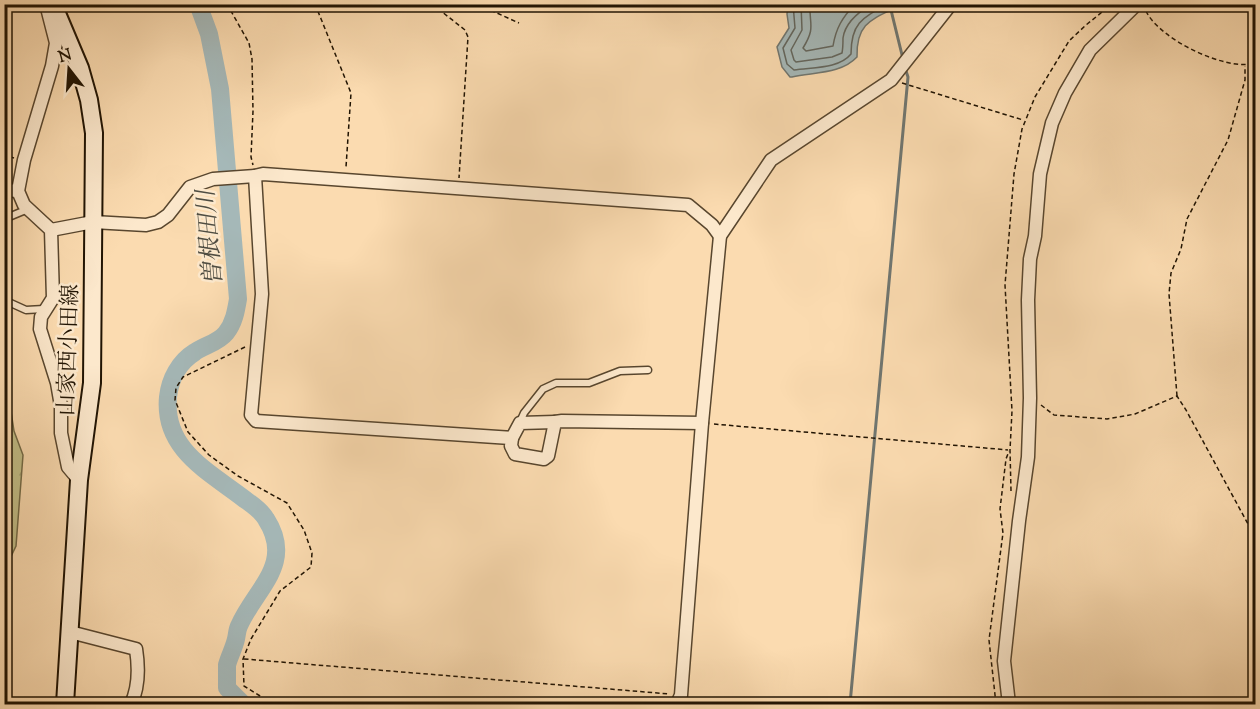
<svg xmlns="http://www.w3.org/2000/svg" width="1260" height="709" font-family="'Sorts Mill Goudy','Noto Serif JP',serif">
<defs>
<pattern id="forest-firs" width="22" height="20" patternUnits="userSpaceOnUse" patternTransform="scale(1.5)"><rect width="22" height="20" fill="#c2bf88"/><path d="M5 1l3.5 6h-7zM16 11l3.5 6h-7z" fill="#a6a374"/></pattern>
</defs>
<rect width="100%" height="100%" fill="#fbdbb0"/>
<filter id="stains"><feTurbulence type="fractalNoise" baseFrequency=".00333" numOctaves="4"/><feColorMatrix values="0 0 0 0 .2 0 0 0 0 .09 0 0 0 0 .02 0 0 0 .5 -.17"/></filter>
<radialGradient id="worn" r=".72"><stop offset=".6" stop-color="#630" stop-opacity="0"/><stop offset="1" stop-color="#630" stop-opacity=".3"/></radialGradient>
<path fill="url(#forest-firs)" stroke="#726a46" stroke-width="1.5" d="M5,372l9,59 9,24 -7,91 -11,23z"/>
<path fill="#a5b8b8" stroke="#707670" stroke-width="1.5" d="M788,5v-1l113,1c-28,14 -45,17 -44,52 -16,17 -42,15 -65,20h-2l-8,-10 -5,-20 12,-19 -2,-14z"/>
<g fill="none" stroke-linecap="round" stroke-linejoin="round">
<g stroke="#63665e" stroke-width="1.5">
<path d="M793,4l2,24 -12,20 4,16 7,6c18,-3 45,-1 57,-16 0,-31 11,-36 37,-50"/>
<path d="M801,4l1,26 -11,20 3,10 2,2 36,-5 10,-4c1,-5 1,-10 1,-15 2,-15 17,-27 29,-34"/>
<path d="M810,4c-1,21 6,23 -7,44l3,3 27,-5c3,-18 9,-28 22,-42"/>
</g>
<g stroke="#707670" stroke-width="3">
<path d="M886,4l4,2 13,53"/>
<path d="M850,704l58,-627 -3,-9"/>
</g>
<path stroke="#a5b8b8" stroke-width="18" d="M198,4l11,30 11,55 18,210c-2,12 -4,24 -12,34 -8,10 -21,12 -31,19 -16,10 -25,27 -27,45 -5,52 40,74 75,101 8,6 18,12 23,21 29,45 -11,70 -27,107 -2,4 -2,9 -3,13 -2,9 -7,18 -9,26 0,8 0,16 0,23l16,16"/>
<defs>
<g id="service">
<path d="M4,219l24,-10"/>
<path d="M4,300l22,10 18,-1"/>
<path d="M520,422l4,-9 19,-24 13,-6h33l31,-12 28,-1"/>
</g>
<g id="minor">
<path d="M46,4l10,39 -4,23 -28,94 -6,31 6,14 27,25 2,68 -12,19 -1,12 17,54 4,23v27l7,34 11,13"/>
<path d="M4,190l14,1"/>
<path d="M51,230l42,-8 53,3 12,-3 10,-7 22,-28 23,-8 42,-3"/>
<path d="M702,423l-140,-2 -7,1 -7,34 -4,3 -29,-5 -4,-8 1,-8 -256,-17 -5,-6 11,-121 -7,-118 8,-2 425,31 24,20 8,11"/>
<path d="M512,438l8,-15 35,-1"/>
<path d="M70,632l66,17c3,19 3,38 -5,55"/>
<path d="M677,704l4,-9 21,-272 18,-187 51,-76 120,-80 60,-76"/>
<path d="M1009,704l-5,-43 15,-140 9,-64 2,-59 -2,-98 2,-41 5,-23 5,-62 12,-51 13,-30 25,-43 47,-46"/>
</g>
<path id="secondary" d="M53,4l27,64 9,32 5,33 -2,250 -13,97 -14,224"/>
</defs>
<use href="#service" stroke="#58462e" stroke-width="9"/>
<use href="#minor" stroke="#58462e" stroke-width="15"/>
<use href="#secondary" stroke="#211403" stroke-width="20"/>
<g stroke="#211403" stroke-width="1.5" stroke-dasharray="4.5 3" stroke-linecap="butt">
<path d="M227,4l22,39 3,16 1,52 -2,46 2,8"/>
<path d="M315,4l36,89 -5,74"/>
<path d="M432,4l33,26 3,7 -9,141"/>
<path d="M477,4l42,19"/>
<path d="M1146,11c13,28 80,61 110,52"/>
<path d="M902,83l121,37"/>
<path d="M4,155l10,3"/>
<path d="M245,347l-62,30 -7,11 -1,12 13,32 21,23 29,21 49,27 17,27 8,23 -1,14 -31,24 -29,48 -8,20 1,27 29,18"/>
<path d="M1177,396l-8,-102 2,-21 10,-24 6,-30 41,-79 17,-60v-14"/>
<path d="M1041,405l13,10 53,4 28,-5 42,-18 9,14 62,114 8,4"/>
<path d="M714,424l294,26"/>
<path d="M1011,491l-1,-41 2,-39 -7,-126 9,-111 8,-45 13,-32 34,-56 17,-16 26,-21"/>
<path d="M244,659l426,35"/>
<path d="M996,704l-7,-64 14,-107 -3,-24 6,-50 3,-8"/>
</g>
<use href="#service" stroke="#fce8cc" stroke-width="6"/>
<use href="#minor" stroke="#fce8cc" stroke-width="12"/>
<use href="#secondary" stroke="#fce8cc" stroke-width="16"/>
</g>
<g text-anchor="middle" stroke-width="5" stroke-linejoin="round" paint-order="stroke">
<g font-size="22" fill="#211403" stroke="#fce8cc">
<text transform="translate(67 350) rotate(-88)" y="8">山家西小田線</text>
</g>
<g font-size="24" font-style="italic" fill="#4f4d42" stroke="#fce8cc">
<text transform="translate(209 238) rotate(-95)" y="8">曽根田川</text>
</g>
</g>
<rect width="1260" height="709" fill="none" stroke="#fbdbb0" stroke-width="24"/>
<rect x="6" y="6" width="1248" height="697" fill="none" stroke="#211403" stroke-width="3"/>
<rect x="12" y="12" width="1236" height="685" fill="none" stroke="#211403" stroke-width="1.5"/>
<g transform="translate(69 69) rotate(343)" stroke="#fce8cc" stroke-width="4.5" paint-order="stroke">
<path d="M0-4.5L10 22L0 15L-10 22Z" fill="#211403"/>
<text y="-9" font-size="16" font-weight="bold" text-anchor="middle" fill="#211403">N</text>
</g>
<rect width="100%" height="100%" filter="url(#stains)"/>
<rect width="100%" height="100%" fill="url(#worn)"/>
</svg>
